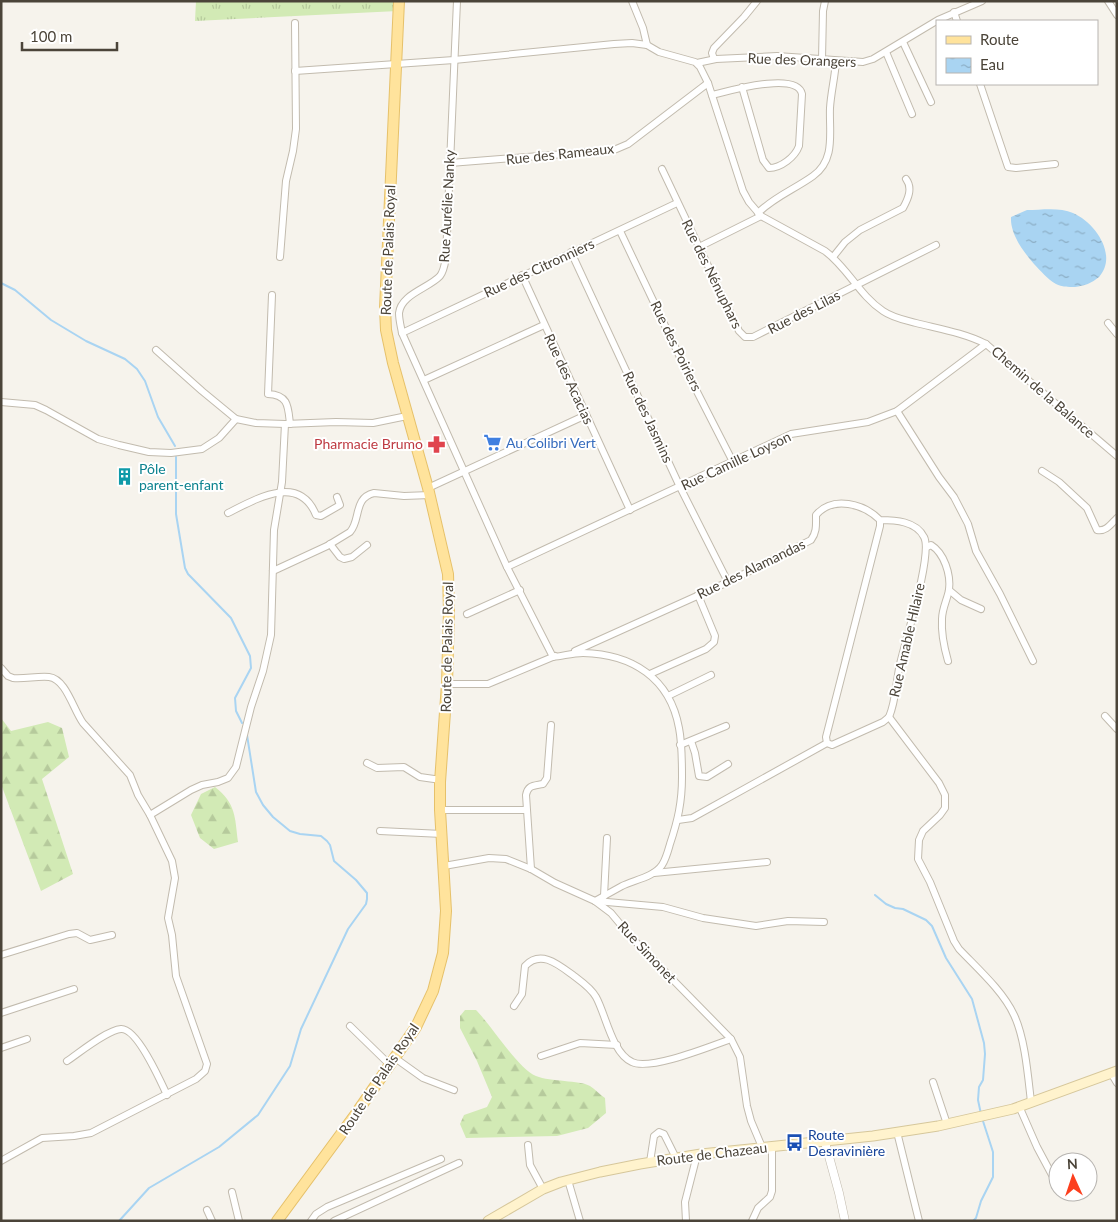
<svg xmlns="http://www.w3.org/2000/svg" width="1118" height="1222" font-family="Lato,sans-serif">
<defs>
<pattern id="forest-firs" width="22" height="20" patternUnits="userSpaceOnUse" patternTransform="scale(1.25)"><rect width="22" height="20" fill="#d2eab5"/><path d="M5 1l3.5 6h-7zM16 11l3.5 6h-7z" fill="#b6ca9c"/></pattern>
<pattern id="park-tufts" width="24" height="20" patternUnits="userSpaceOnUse" patternTransform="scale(1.25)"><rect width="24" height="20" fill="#d2eab5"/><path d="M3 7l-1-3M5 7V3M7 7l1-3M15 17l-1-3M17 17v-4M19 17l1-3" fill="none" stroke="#b6ca9c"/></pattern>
<pattern id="water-ripples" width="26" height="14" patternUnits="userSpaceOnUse" patternTransform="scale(1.25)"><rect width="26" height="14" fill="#a9d4f2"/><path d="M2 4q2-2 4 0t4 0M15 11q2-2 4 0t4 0" fill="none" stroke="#8caec5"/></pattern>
</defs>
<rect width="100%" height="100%" fill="#f6f3ec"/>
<g fill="url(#forest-firs)">
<path d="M1,718l10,13 37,-9 14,6 7,29 -27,22 31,95 -32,17 -40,-107z"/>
<path d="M215,787c21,16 20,31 23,55l-24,7 -14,-11 -9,-23 10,-21z"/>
<path d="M465,1010h11c16,16 42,59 60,66 15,6 43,4 54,10 5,3 10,9 15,12l1,15 -18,15 -31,8 -91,2 -6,-14 4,-9 23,-8 5,-10 -15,-36 -17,-33v-12z"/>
</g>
<path fill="url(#park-tufts)" d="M196,1h203l-1,10 -203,10z"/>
<path fill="url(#water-ripples)" d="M1027,210c14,0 33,-3 46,3 23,10 45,43 26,64 -7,6 -15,9 -24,10 -7,0 -13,0 -19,-3 -9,-5 -15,-13 -22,-20 -11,-13 -24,-30 -23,-47z"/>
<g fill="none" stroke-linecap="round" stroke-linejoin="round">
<g stroke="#a9d4f2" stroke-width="2">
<path d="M1,283l14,7 36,30 35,21 39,18 12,10 8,12 13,36 17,29"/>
<path d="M176,457v57l9,54 3,6 43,44 19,38 1,12 -16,30 1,13 6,12"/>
<path d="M875,895l11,9 9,4 8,1 23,11 6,6 14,32 26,41 12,44 1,11 -2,26 -4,7 -1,13 3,14"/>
<path d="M119,1221l30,-33 70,-41 39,-32 32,-49 11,-37 47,-100 18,-25 1,-5v-6l-11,-13 -22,-19 -4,-16 -3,-4 -6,-5 -21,-2 -10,-3 -17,-14 -10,-12 -7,-13 -9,-57"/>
<path d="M906,1221h9"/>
<path d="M973,1221l3,-3 5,-17 12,-24v-25l-11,-34"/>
</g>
<defs>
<g id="minor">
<path d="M457,1l-11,256c-1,6 -2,14 -6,19 -11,12 -39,18 -41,37 0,7 2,14 3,20l105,234 46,90c10,-1 20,-4 30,-4 49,1 87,25 96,75 3,15 3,33 3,49 0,25 -4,43 -12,67 -2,7 -4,15 -8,21 -8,12 -28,15 -40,21 -9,5 -18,10 -27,15"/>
<path d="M632,1l11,27 4,17 12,7 36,10 5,5 8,16 35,108 6,11 12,14 64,35c23,17 34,44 58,60 10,7 22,9 33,12 24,6 48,10 70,21l131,112"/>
<path d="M1108,1l9,14"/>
<path d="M954,12l3,9"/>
<path d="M903,42l28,60"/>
<path d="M886,52l26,62"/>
<path d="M714,59l-2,-6 2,-5 30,-31 13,-16"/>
<path d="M822,59l1,-48 2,-10"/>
<path d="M697,63l19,-4 61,-3 86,6 10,-3 65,-39 44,-19"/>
<path d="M295,71l159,-11 160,-16 18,-1 15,2"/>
<path d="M980,84l28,83 8,1 39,-4"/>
<path d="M712,95c17,-4 85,-24 90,-1l-3,52c-4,11 -18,22 -30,22l-6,-8 -21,-73"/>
<path d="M450,163l164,-13 14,-6 80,-61"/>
<path d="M662,169l77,162 6,6h8l183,-92"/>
<path d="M758,213c16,-16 37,-24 55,-37 23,-16 16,-44 17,-68 1,-16 5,-31 6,-47"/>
<path d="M620,231l68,143 45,88"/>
<path d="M699,247l62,-31"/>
<path d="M571,252l109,235 48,95"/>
<path d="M280,257l6,-76 7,-30 3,-22 -1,-106"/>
<path d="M833,257l12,-15 15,-12 43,-22c5,-9 10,-20 3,-29"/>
<path d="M522,275l108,235"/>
<path d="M272,295l-4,99c21,1 20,13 22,30"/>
<path d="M1108,323l9,11"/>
<path d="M402,333l275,-130"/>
<path d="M156,350l46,41 34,28 20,4 29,1 51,-2 37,1 34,-7"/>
<path d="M424,380l120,-55"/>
<path d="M1,402l34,3 11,5 52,29 21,6 30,7 22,1 31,-4 17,-11 17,-19"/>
<path d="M897,411l42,66 15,20 14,27 8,27 24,43 33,67"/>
<path d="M1042,471l17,11 28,26 10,22c9,2 14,-6 20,-12"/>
<path d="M428,488l158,-73"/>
<path d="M228,513c28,-14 71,-40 88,2l5,1 19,-11 -3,-8"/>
<path d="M330,544l10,13 4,2 8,-2 15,-12"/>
<path d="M927,547l4,-2c13,8 20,29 18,45 -2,10 -7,19 -7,29 -1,15 2,28 6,42"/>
<path d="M507,567l284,-133 77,-12 29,-11 89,-67"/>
<path d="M273,571l54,-25 23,-14c11,-12 3,-34 24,-39l30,3 26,-1"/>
<path d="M949,590l12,10 20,9"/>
<path d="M467,614l53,-24"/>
<path d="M575,651l153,-69 83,-42c6,-8 5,-15 5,-25 17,-20 48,-11 64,5v6l-54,211 1,6 5,2 51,-23 6,-5c7,-16 7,-36 11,-53 5,-22 33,-111 24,-127 -8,-16 -29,-17 -44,-17"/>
<path d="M1,668l7,8 5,2c12,1 24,-2 36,-1 17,2 24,32 34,46l47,52 8,20 12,20 22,46 3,17 -7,40 4,17 4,41 31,88 -2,7 -9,8 -105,54 -17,3 -32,2 -41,23"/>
<path d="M650,674l56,-25 8,-7 1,-6 -17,-41"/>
<path d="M447,684h41l67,-28"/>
<path d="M668,696l43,-21"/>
<path d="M1105,716l12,13"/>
<path d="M889,717l50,66 6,12v13l-5,7 -17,16 -4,9 -1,19 12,23 24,59 5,8c18,19 44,42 55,66 11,23 14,61 17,87"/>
<path d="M691,741l4,12 4,23 8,1 21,-13"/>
<path d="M680,745l46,-19"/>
<path d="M367,763l10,5 27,-1 16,10 21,3"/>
<path d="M440,810h86"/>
<path d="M150,815l41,-25 11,-5 16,-3 10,-4 8,-11 15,-60 12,-36 8,-36 3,-105 8,-48 3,-58"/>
<path d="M678,820l14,-2 135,-75"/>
<path d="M380,831l62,3"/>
<path d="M444,866l45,-8 17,1 25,10 24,14 40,18 16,12 20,24 100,102 9,18 7,49 4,15 11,26"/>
<path d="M531,869l-5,-74c2,-10 7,-9 17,-11l4,-6 4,-53"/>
<path d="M654,873l113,-11"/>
<path d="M604,896l3,-58"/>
<path d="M596,901l67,6 40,11 53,8 32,-5 36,1"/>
<path d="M1,955l68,-21 8,-1 13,7 22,-5"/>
<path d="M514,1006l8,-12 3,-28c16,-17 34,-1 49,10 8,6 17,12 22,21 10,18 16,56 36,65 18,9 79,-16 99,-23"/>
<path d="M1,1013l73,-24"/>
<path d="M350,1026l40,39"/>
<path d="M1,1048l26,-9"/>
<path d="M541,1056l39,-13 37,2"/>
<path d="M395,1058l28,20 31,12"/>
<path d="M67,1061c12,-8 40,-31 54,-32 16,-1 40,53 46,66"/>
<path d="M1111,1073l6,10"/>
<path d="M933,1082l14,42"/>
<path d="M1019,1106l18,41 15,28"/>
<path d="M897,1132l22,89"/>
<path d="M528,1145l2,20 13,24"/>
<path d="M650,1162l4,-26 5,-4 5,2 12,24"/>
<path d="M568,1180l12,41"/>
<path d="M232,1192l7,29"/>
<path d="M207,1210l5,11"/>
<path d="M311,1221l5,-7 11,-7 114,-48"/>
<path d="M334,1221l125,-58"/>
<path d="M686,1221l-1,-19 12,-47"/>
<path d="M752,1221l6,-13 12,-11 2,-6v-44"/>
</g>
<path id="tertiary" d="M825,1142l14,51 6,28"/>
<path id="secondary" d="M488,1221l55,-32 18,-7 39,-10 40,-8 61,-10 172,-18 65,-10 75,-17 104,-38"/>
<path id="primary" d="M277,1221l78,-106 61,-88 17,-36 10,-38 3,-42 -6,-101v-28l7,-98 2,-73 -1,-37 -20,-86 -35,-125 -7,-33 -1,-22 14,-307"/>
</defs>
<use href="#minor" stroke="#c2bbae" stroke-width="8"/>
<use href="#tertiary" stroke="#c2bbae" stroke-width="9"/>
<use href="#secondary" stroke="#d6c79b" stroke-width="11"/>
<use href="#primary" stroke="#e6c16a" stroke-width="12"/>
<use href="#minor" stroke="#fff" stroke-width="6"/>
<use href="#tertiary" stroke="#fff" stroke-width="8"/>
<use href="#secondary" stroke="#fff3cd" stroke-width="9"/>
<use href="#primary" stroke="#ffe39c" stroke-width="10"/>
</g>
<defs>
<symbol id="supermarket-bare" viewBox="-9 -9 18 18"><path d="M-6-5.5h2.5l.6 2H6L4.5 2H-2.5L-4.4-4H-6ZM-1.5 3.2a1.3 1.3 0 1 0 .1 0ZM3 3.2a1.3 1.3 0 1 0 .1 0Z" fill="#3f7fe0" stroke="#fff" stroke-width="2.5" paint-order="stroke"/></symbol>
<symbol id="pharmacy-bare" viewBox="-9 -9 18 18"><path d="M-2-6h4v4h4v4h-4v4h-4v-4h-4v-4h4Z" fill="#e0444e" stroke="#fff" stroke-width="2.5" paint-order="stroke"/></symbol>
<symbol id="building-bare" viewBox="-9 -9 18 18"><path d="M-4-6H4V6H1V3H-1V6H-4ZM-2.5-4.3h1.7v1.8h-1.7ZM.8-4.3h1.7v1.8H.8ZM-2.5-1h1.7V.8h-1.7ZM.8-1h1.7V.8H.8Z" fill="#0f9aa8" stroke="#fff" stroke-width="2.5" paint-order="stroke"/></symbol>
<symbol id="bus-bare" viewBox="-9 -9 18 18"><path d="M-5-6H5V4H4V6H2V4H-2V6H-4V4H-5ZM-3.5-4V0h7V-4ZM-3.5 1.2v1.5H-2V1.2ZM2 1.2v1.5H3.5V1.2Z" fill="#1a4fb4" stroke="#fff" stroke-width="2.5" paint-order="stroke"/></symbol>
</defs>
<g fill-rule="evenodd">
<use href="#supermarket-bare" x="480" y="430" width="25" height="25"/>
<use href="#pharmacy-bare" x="424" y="432" width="25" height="25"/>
<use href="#building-bare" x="112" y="464" width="25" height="25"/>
<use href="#bus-bare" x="782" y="1130" width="25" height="25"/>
</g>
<g text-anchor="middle" stroke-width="4" stroke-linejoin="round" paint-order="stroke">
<g font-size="14" fill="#4b4439" stroke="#fff">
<text transform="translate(802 60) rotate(2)" y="5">Rue des Orangers</text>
<text transform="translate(560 154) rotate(-6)" y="5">Rue des Rameaux</text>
<text transform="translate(447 206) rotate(-87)" y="5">Rue Aurélie Nanky</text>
<text transform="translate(388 250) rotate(-88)" y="5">Route de Palais Royal</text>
<text transform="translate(539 268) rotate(-25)" y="5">Rue des Citronniers</text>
<text transform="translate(712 274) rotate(64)" y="5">Rue des Nénuphars</text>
<text transform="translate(804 312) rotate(-27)" y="5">Rue des Lilas</text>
<text transform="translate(676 346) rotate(64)" y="5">Rue des Poiriers</text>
<text transform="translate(569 379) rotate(65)" y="5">Rue des Acacias</text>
<text transform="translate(1043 392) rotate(41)" y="5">Chemin de la Balance</text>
<text transform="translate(648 417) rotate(65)" y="5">Rue des Jasmins</text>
<text transform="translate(736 461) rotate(-25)" y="5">Rue Camille Loyson</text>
<text transform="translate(751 569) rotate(-26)" y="5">Rue des Alamandas</text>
<text transform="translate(907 640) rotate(-77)" y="5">Rue Amable Hilaire</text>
<text transform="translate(447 647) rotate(-89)" y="5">Route de Palais Royal</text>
<text transform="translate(647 952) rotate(47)" y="5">Rue Simonet</text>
<text transform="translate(379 1079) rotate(-56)" y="5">Route de Palais Royal</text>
<text transform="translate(712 1154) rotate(-7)" y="5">Route de Chazeau</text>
</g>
<g font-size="14" fill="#366cbe" stroke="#fff" text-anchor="start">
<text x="506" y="448">Au Colibri Vert</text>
</g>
<g font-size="14" fill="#be3a42" stroke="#fff" text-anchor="end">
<text x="423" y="449">Pharmacie Brumo</text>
</g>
<g font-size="14" fill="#0d838f" stroke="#fff" text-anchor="start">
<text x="139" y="474">Pôle<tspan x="139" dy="16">parent-enfant</tspan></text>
</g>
<g font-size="14" fill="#164399" stroke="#fff" text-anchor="start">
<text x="808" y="1140">Route<tspan x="808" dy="16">Desravinière</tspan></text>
</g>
</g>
<rect width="1118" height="1222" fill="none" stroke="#4b4439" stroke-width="5"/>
<rect x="936" y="20" width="162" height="65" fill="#ffffff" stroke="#b7b4b0"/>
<rect x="946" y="36" width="25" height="8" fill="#ffe39c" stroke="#b7b4b0"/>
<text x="980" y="45" font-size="15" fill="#4b4439">Route</text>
<rect x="946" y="58" width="25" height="15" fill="url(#water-ripples)" stroke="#b7b4b0"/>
<text x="980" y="70" font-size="15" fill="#4b4439">Eau</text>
<g transform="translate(1073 1177) rotate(357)"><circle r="24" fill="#ffffff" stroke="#b7b4b0"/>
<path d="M0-4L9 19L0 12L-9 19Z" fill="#fc3f1d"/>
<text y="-8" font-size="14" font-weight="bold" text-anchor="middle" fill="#4b4439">N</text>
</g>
<path d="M22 42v8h95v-8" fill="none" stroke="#4b4439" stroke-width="2.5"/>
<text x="30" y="42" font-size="15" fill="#4b4439" stroke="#ffffff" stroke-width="4" paint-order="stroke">100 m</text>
</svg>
